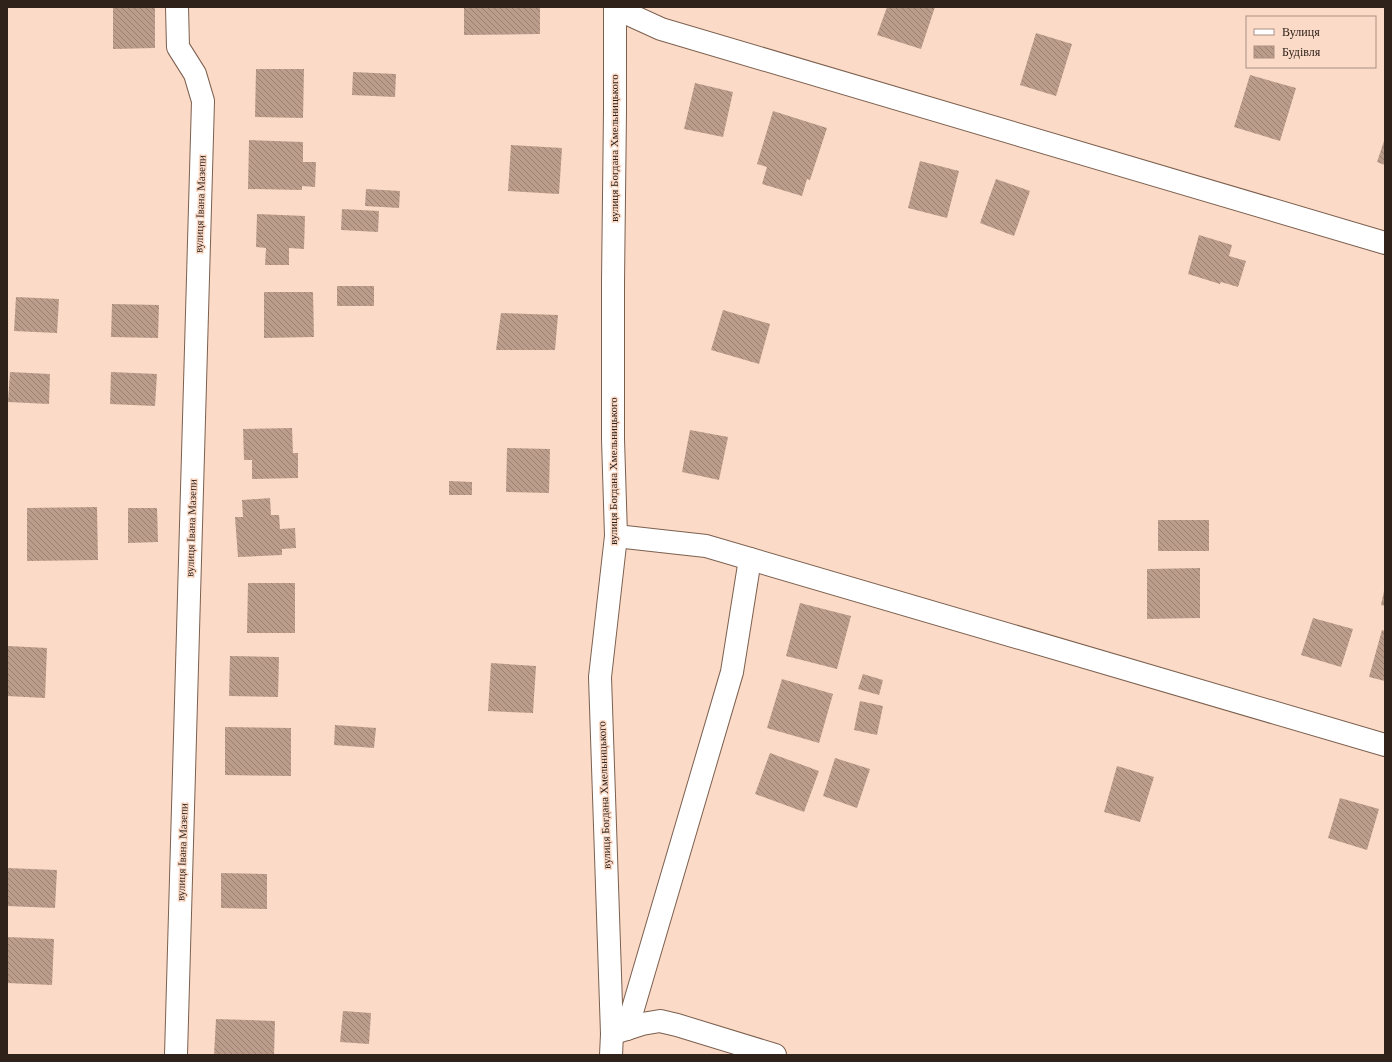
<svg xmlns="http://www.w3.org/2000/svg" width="1392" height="1062" font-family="'Times New Roman',serif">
<defs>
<pattern id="building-back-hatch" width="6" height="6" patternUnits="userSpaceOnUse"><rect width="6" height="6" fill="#bc9d8b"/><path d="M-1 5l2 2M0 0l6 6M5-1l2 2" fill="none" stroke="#998071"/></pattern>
</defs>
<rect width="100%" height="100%" fill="#fbdac7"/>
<g fill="url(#building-back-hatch)">
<path d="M113,7h42v41l-42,1z"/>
<path d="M464,7h76v27l-76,1z"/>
<path d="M887,7h48l-14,42 -44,-14z"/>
<path d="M1036,33l36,11 -16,52 -36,-11z"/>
<path d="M256,69h48l-1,49 -48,-1z"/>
<path d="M353,72l43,2 -1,23 -43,-2z"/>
<path d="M1250,75l46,13 -16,53 -46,-14z"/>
<path d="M695,83l38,9 -10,45 -39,-8z"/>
<path d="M773,111l54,17 -17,52 -3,-1 -5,17 -40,-12 5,-17 -10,-3z"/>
<path d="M1385,138v27l-8,-3z"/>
<path d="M249,140l54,2v20h13l-1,25 -13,-1v4l-54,-1z"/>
<path d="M511,145l51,3 -3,46 -51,-3z"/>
<path d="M920,161l39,10 -12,47 -39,-10z"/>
<path d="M996,179l34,12 -16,45 -34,-13z"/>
<path d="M366,189l34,2 -1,17 -34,-2z"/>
<path d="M342,209l37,2 -1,21 -37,-2z"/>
<path d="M257,214l48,2 -1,33 -15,-1v17h-24l1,-17 -10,-1z"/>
<path d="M1199,235l33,10 -3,11 17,5 -8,26 -17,-5 -1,2 -32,-10z"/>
<rect x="337" y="286" width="37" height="20"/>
<path d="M264,292h49l1,45 -50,1z"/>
<path d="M16,297l43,2 -2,34 -43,-2z"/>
<path d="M112,304l47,1 -1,33 -47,-1z"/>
<path d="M723,310l47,14 -11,40 -48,-14z"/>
<path d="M501,313l57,2 -3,35h-59z"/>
<path d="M10,372l40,2 -1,30 -41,-2z"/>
<path d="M111,372l46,2 -2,32 -45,-2z"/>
<path d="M292,428l1,25h5v25l-46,1v-19h-8l-1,-31z"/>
<path d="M690,430l38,7 -9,43 -37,-8z"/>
<path d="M507,448l43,1 -1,44 -43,-1z"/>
<path d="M449,481l23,1v13h-23z"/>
<path d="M270,498l1,17h8l1,14 15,-1 1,20 -14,1v6l-44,2 -3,-40h8l-1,-17z"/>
<path d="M97,507l1,53 -71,1v-53z"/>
<path d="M128,508h29l1,34 -30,1z"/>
<rect x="1158" y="520" width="51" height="31"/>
<path d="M1200,568v50l-53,1v-50z"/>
<path d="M248,583h47v50h-48z"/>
<path d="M1384,591h1v15l-4,-1z"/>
<path d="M800,603l51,13 -14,53 -51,-13z"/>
<path d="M1313,618l40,11 -12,38 -40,-12z"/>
<path d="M1382,630l3,1v50l-16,-4z"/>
<path d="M8,646l39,2 -2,50 -38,-2z"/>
<path d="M230,656l49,1 -1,40 -49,-1z"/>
<path d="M491,663l45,3 -3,47 -45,-2z"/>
<path d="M863,674l20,6 -4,15 -21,-6z"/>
<path d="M782,679l51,15 -14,49 -52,-15z"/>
<path d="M860,701l23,5 -6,29 -23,-5z"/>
<path d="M335,725l41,3 -2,20 -40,-3z"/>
<path d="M225,727l66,1v48l-66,-1z"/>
<path d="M770,753l49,18 -15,41 -49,-18z"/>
<path d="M835,758l35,11 -13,39 -34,-12z"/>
<path d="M1117,766l37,11 -14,45 -36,-10z"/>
<path d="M1340,798l39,11 -12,41 -39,-12z"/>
<path d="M7,868l50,2 -2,38 -48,-2z"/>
<path d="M221,873l46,1v35l-46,-1z"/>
<path d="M7,937l47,2 -2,46 -45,-2z"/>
<path d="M343,1011l28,2 -2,31 -29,-2z"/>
<path d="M216,1019l59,2 -1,34h-60z"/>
</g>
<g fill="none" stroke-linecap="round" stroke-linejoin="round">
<defs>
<g id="minor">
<path d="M615,8l46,21 724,214"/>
<path d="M616,536l90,10 679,199"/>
<path d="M627,1029l105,-357 18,-113"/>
<path d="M617,1032l25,-8 18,-3 17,4 98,30"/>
<path d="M176,1055l27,-954 -8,-27 -17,-27 -1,-40"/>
<path d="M611,1055l1,-21 -12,-357 16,-141 -3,-97v-157l2,-171v-104"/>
</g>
</defs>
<use href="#minor" stroke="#7c604f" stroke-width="24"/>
<use href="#minor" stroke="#fff" stroke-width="22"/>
</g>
<g text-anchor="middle" stroke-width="3" stroke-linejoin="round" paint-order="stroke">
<g font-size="11" fill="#2e221b" stroke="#fbdac7">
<text transform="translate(614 148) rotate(-90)" y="4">вулиця Богдана Хмельницького</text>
<text transform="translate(200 204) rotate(-88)" y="4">вулиця Івана Мазепи</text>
<text transform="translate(613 471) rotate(-90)" y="4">вулиця Богдана Хмельницького</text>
<text transform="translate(191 528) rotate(-88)" y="4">вулиця Івана Мазепи</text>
<text transform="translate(604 795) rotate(-92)" y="4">вулиця Богдана Хмельницького</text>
<text transform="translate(182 852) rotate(-88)" y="4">вулиця Івана Мазепи</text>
</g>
</g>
<rect width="1392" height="1062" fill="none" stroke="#2e221b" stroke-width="16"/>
<rect x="1246" y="16" width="130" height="52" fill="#fbdac7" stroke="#a99082"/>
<rect x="1254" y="29" width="20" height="6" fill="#ffffff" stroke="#a99082"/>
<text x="1282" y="36" font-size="12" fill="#2e221b">Вулиця</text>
<rect x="1254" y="46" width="20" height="12" fill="url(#building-back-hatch)" stroke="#a99082"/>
<text x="1282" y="56" font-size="12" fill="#2e221b">Будівля</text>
</svg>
